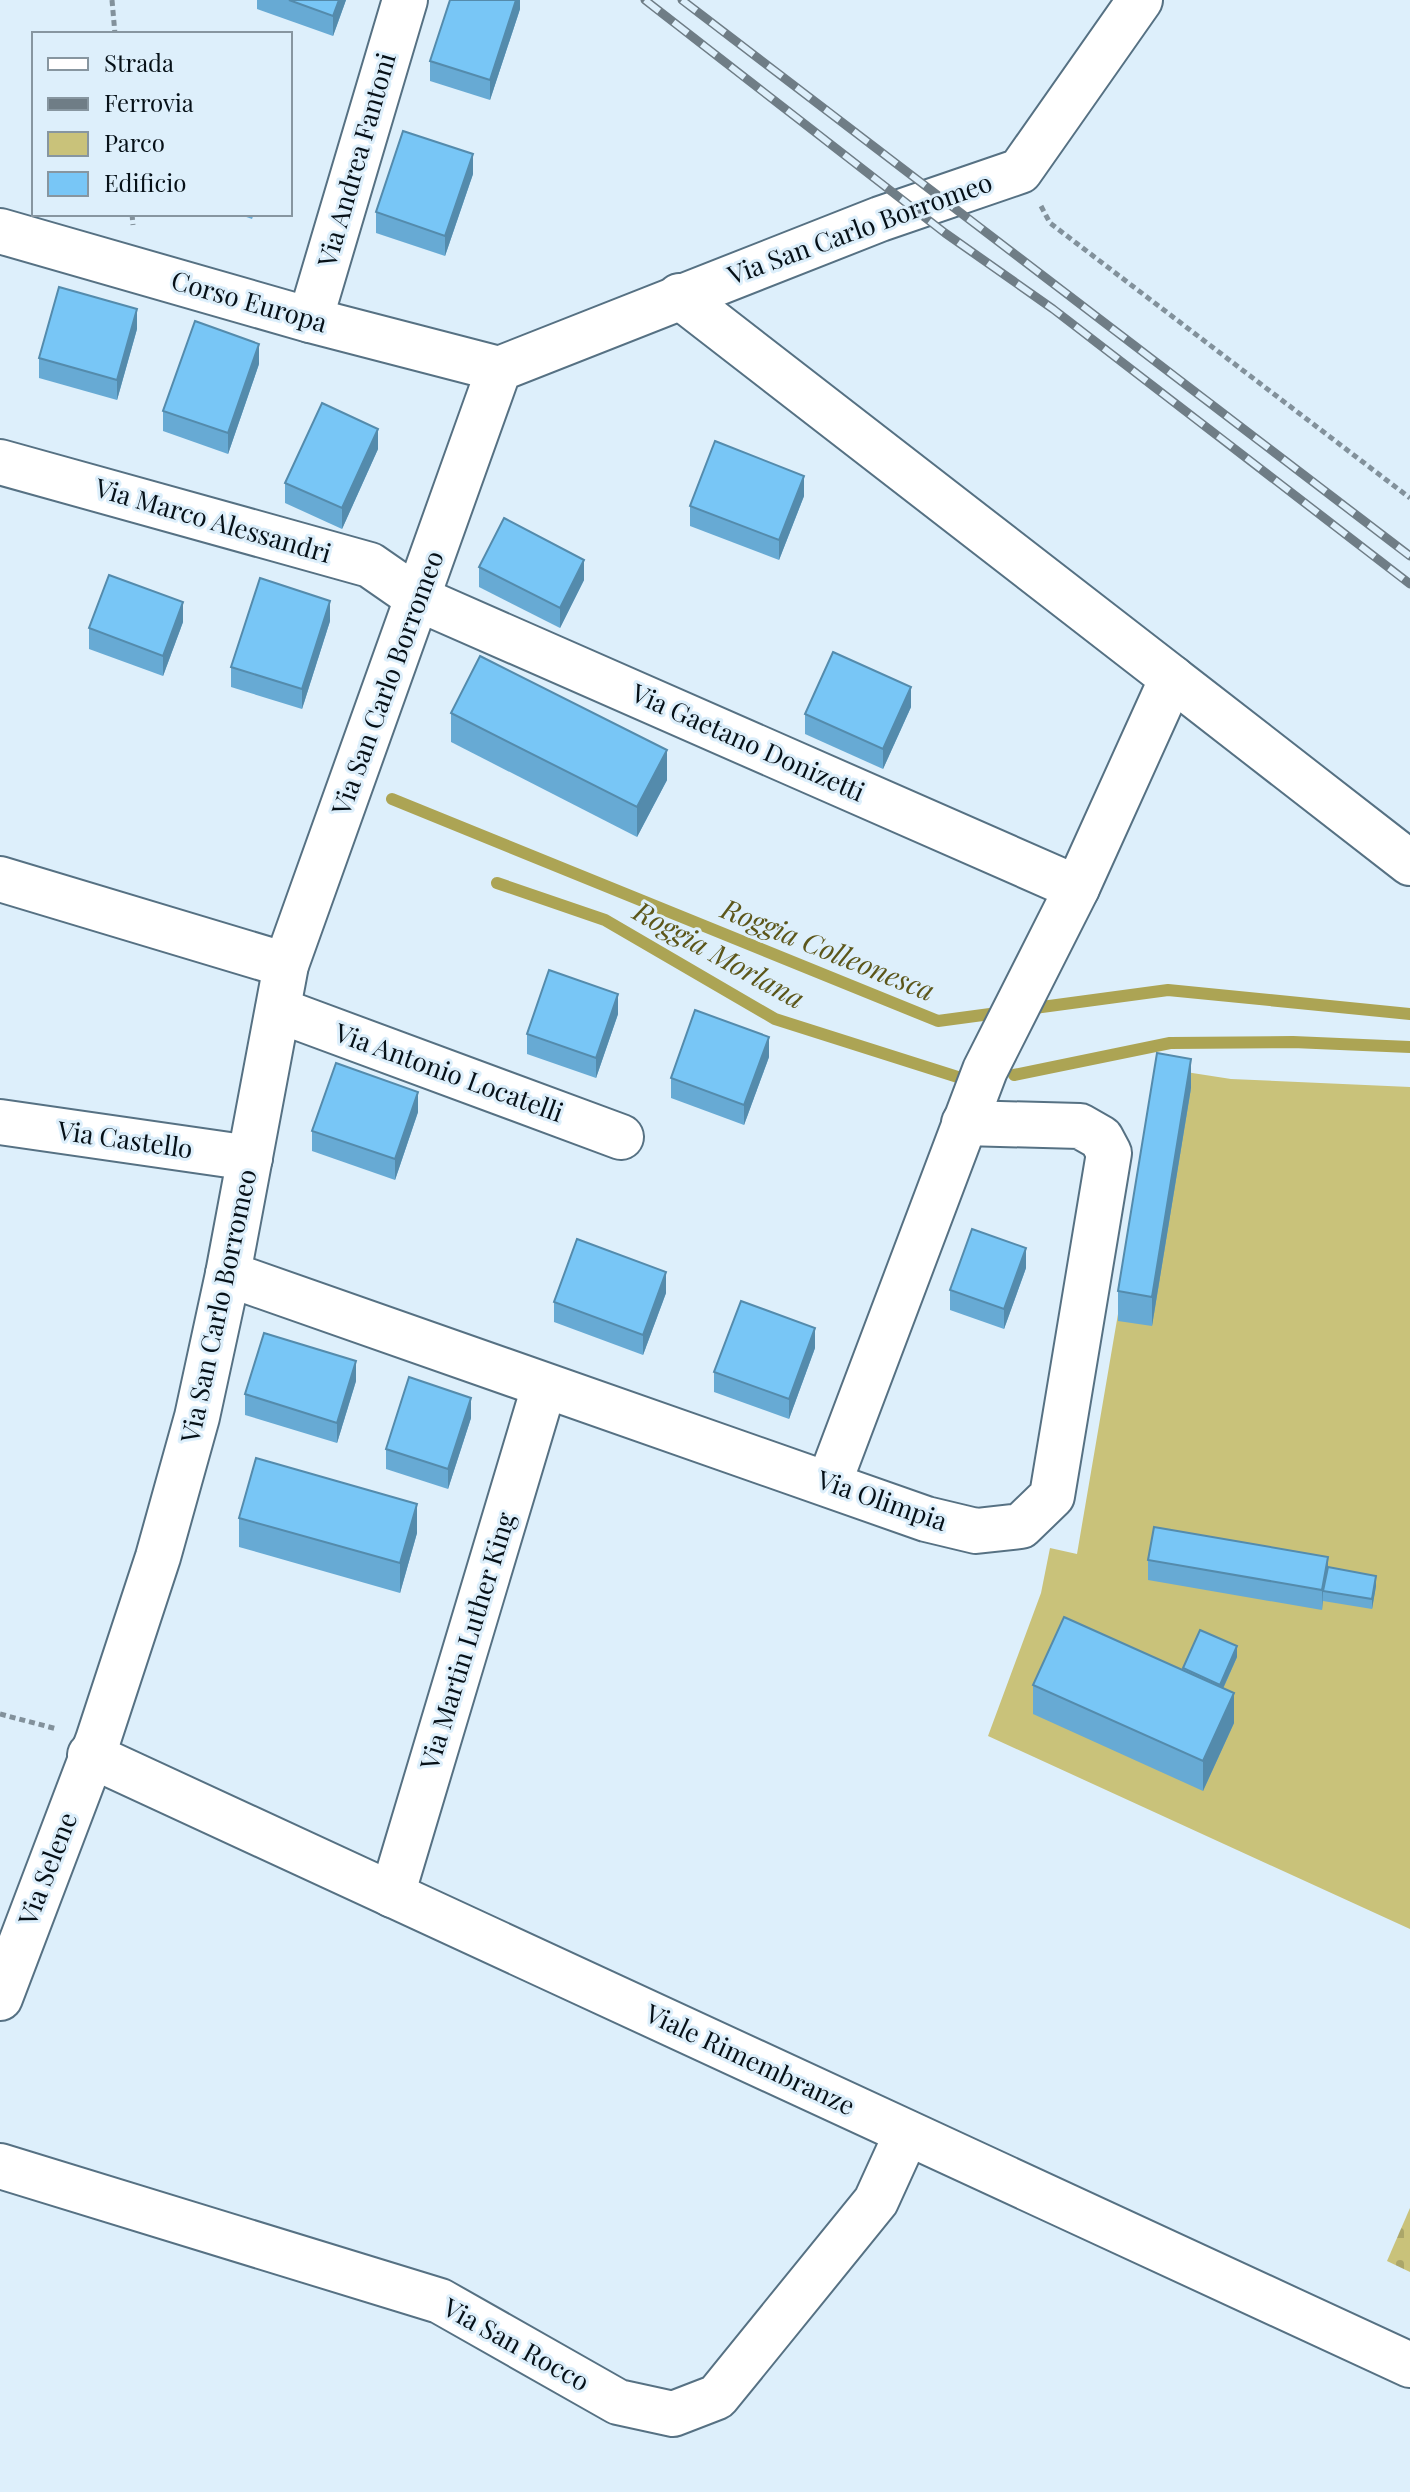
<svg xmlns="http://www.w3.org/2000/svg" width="1410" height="2492" font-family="'Playfair Display',serif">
<defs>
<pattern id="cemetery-stones" width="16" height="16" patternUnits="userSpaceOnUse" patternTransform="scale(2)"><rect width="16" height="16" fill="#c9c27a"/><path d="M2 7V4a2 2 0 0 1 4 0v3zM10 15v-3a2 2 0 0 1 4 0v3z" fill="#aba669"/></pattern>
</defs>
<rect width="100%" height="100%" fill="#ddeffb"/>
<path fill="url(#cemetery-stones)" d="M1410,2208v64l-23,-11z"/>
<path fill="#c9c27a" d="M1160,1068l71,11 179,8v842l-422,-193 53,-143 9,-45 27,6z"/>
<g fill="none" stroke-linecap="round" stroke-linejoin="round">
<g stroke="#aca454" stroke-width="12">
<path d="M392,799l546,222 67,-9"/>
<path d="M497,883l108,37 170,99 189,60"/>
<path d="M1027,1009l141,-19 242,24"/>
<path d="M1014,1075l156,-32 123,-1 117,5"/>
</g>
<defs>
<g id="minor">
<path d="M0,231l310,89 189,49"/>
<path d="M679,296l493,382 -95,210 -92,182 -156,413"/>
<path d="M310,320l95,-320"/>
<path d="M0,462l370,103 49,34 658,289"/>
<path d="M1172,678l238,185"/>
<path d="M0,879l286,86"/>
<path d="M278,1010l343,127"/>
<path d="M0,1122l250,36"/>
<path d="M228,1274l698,245 50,12 45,-5 31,-30 57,-343 -8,-15 -21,-12 -116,-3"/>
<path d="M90,1755l1320,610"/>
<path d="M392,1895l152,-508"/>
<path d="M0,1998l98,-258 60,-183 39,-140 31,-143 58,-309 213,-596 381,-150 140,-48 120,-171"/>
<path d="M0,2166l440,135 178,101 55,12 44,-17 159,-196 31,-68"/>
</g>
</defs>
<use href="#minor" stroke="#567183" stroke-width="48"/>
<g stroke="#82919b" stroke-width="5" stroke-dasharray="6 4" stroke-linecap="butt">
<path d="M112,0l3,34"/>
<path d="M1041,206l9,17 360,275"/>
<path d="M132,214l1,11"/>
<path d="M0,1714l57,15"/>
</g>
<use href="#minor" stroke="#fff" stroke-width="44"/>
<defs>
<g id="rail">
<path d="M645,0l300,233 108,76 357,275"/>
<path d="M682,0l728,556"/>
</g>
</defs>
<use href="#rail" stroke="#6f7d86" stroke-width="9"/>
<use href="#rail" stroke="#ddeffb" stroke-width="6" stroke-dasharray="18" stroke-linecap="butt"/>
</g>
<g fill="#67aad4">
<path d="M257,0h89l-13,36 -76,-27z"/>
<path d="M520,0v9l-30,91 -60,-19v-20z"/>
<path d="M473,174l-28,82 -69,-23v-21z"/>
<path d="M238,214h16l-2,5z"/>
<path d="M137,329l-20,71 -78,-22v-20z"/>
<path d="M259,364l-31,90 -65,-23v-20z"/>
<path d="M378,449l-36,80 -57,-26v-20z"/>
<path d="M804,496l-25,64 -89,-34v-20z"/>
<path d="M479,567l105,13 -24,48 -81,-41z"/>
<path d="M330,621l-28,88 -71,-22v-20z"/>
<path d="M183,622l-20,54 -74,-27v-21z"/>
<path d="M911,707l-28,62 -78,-35v-20z"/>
<path d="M451,713l216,67 -30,57 -186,-95z"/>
<path d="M618,1014l-22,64 -69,-24v-20z"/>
<path d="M769,1057l-25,68 -73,-27v-20z"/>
<path d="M1191,1088l-39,238 -34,-5v-30z"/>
<path d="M418,1112l-23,68 -83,-29v-20z"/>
<path d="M1026,1268l-22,61 -54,-19v-20z"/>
<path d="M666,1293l-23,62 -89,-33v-20z"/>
<path d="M815,1348l-26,71 -75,-27v-20z"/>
<path d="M356,1381l-19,62 -92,-28v-21z"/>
<path d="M471,1418l-23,71 -62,-20v-20z"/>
<path d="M239,1518l178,15 -17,60 -161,-46z"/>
<path d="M1148,1560l180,7 48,19 -4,23 -49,-8 -1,9 -174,-30z"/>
<path d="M1237,1657l-14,32 11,34 -31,68 -170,-77v-29l150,-15v-2z"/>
</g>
<g fill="#548bac">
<path d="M339,0h7l-13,36v-20z"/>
<path d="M516,0h4v9l-30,91v-20z"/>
<path d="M473,154v20l-28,82v-20z"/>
<path d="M137,309v20l-20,71v-20z"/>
<path d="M259,344v20l-31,90v-21z"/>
<path d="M378,429v20l-36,80v-21z"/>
<path d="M804,476v20l-25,64v-20z"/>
<path d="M584,560v20l-24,48v-20z"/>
<path d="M330,601v20l-28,88v-20z"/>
<path d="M183,602v20l-20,54v-20z"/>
<path d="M911,687v20l-28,62v-20z"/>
<path d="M667,750v30l-30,57v-30z"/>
<path d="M618,994v20l-22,64v-20z"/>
<path d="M769,1037v20l-25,68v-20z"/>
<path d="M1191,1059v29l-39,238v-29z"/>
<path d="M418,1092v20l-23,68v-21z"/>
<path d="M1026,1248v20l-22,61v-20z"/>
<path d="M666,1272v21l-23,62v-20z"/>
<path d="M815,1328v20l-26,71v-20z"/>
<path d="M356,1361v20l-19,62v-20z"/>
<path d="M471,1398v20l-23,71v-20z"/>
<path d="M417,1504v29l-17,60v-30z"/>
<path d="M1328,1557v20l-5,14 -1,19v-20z"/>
<path d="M1376,1576v10l-4,23v-10z"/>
<path d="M1237,1646v11l-17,38v-10z"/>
<path d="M1234,1693v30l-31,68v-30z"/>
</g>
<g fill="#78c6f6" stroke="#548bac" stroke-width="2">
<path d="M289,0h50l-6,16z"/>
<path d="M450,0h66l-26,80 -60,-19z"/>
<path d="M403,131l70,23 -28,82 -69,-24z"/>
<path d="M59,287l78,22 -20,71 -78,-22z"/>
<path d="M195,321l64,23 -31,89 -65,-22z"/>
<path d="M322,403l56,26 -36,79 -57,-25z"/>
<path d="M715,441l89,35 -25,64 -89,-34z"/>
<path d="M504,518l80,42 -24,48 -81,-41z"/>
<path d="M109,575l74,27 -20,54 -74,-28z"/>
<path d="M260,578l70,23 -28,88 -71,-22z"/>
<path d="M833,652l78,35 -28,62 -78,-35z"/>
<path d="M480,656l187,94 -30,57 -186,-94z"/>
<path d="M549,970l69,24 -22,64 -69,-24z"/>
<path d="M695,1010l74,27 -25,68 -73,-27z"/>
<path d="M1157,1053l34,6 -39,238 -34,-6z"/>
<path d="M336,1063l82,29 -23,67 -83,-28z"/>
<path d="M972,1229l54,19 -22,61 -54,-19z"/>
<path d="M577,1239l89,33 -23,63 -89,-33z"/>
<path d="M741,1301l74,27 -26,71 -75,-27z"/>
<path d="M264,1333l92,28 -19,62 -92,-29z"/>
<path d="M409,1377l62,21 -23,71 -62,-20z"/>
<path d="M256,1458l161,46 -17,59 -161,-45z"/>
<path d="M1154,1527l174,30 -6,33 -174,-30z"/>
<path d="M1328,1567l48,9 -4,23 -49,-8z"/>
<path d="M1064,1617l170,76 -31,68 -170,-76z"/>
<path d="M1200,1630l37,16 -17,39 -37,-17z"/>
</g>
<g text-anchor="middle" stroke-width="6" stroke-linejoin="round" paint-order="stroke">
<g font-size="26" fill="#061017" stroke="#ddeffb">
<text transform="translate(357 160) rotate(-74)" y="9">Via Andrea Fantoni</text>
<text transform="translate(860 229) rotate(-20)" y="9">Via San Carlo Borromeo</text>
<text transform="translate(249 302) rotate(16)" y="9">Corso Europa</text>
<text transform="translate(213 521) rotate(16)" y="9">Via Marco Alessandri</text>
<text transform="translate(388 683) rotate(-70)" y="9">Via San Carlo Borromeo</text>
<text transform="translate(748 743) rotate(24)" y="9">Via Gaetano Donizetti</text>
<text transform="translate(449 1073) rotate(20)" y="9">Via Antonio Locatelli</text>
<text transform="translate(125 1140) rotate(8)" y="9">Via Castello</text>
<text transform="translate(219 1306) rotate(-78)" y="9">Via San Carlo Borromeo</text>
<text transform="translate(882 1501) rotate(19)" y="9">Via Olimpia</text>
<text transform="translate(468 1641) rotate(-73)" y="9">Via Martin Luther King</text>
<text transform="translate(48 1869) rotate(-69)" y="9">Via Selene</text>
<text transform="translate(750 2060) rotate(25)" y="9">Viale Rimembranze</text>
<text transform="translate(516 2345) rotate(29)" y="9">Via San Rocco</text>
</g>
<g font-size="28" font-style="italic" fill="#5c561a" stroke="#ddeffb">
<text transform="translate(828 950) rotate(22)" y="10">Roggia Colleonesca</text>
<text transform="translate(719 955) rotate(29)" y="10">Roggia Morlana</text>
</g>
</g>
<rect x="32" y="32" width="260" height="184" fill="#ddeffb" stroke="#8796a0" stroke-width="2"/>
<rect x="48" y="58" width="40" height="12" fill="#ffffff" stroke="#8796a0" stroke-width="2"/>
<text x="104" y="72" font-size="24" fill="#061017">Strada</text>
<rect x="48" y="98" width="40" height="12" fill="#6f7d86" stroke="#8796a0" stroke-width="2"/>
<text x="104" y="112" font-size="24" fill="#061017">Ferrovia</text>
<rect x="48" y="132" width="40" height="24" fill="#c9c27a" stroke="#8796a0" stroke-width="2"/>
<text x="104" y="152" font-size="24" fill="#061017">Parco</text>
<rect x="48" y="172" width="40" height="24" fill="#78c6f6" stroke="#8796a0" stroke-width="2"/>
<text x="104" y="192" font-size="24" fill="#061017">Edificio</text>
</svg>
